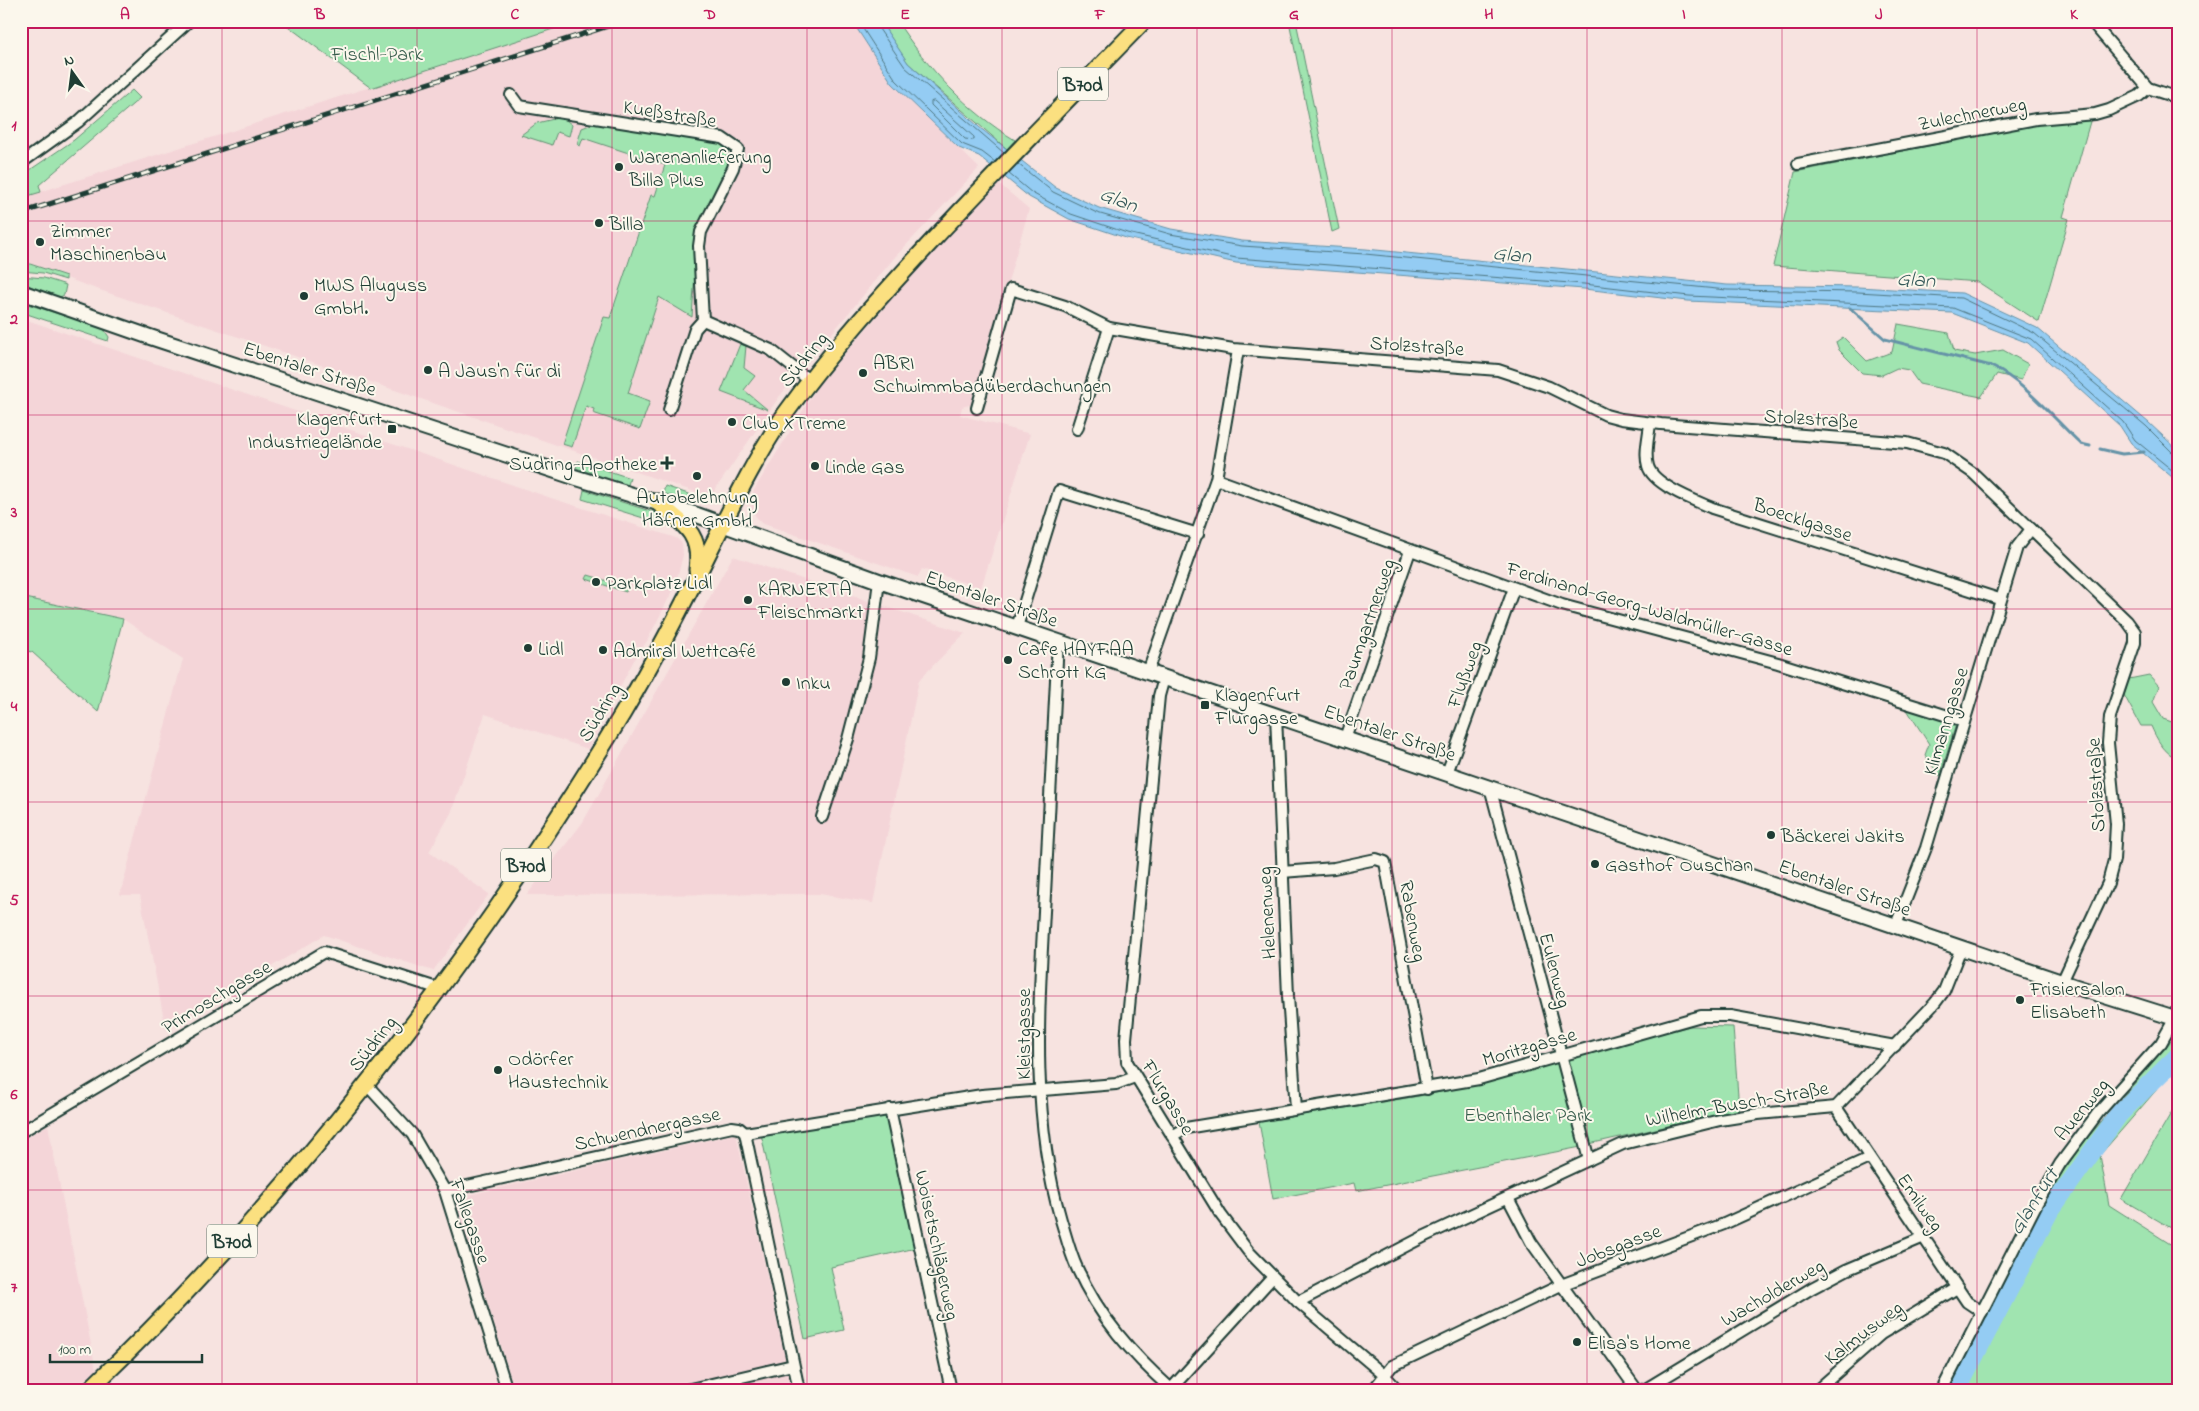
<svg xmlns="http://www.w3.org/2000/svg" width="2199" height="1411" font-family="'Indie Flower',sans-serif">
<rect width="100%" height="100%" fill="#f7e3e0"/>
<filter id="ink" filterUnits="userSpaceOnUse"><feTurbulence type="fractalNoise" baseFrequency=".02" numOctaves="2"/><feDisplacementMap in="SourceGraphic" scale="10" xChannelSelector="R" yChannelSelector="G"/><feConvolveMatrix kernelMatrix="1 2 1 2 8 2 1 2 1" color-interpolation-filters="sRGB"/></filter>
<g filter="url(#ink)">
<g fill="#f4d5d8">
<path d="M578,21h274l40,62 87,85 -84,89 -116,140 -69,100 -625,-212 -64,-24v-63z"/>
<path d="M998,183l31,26 -56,195 -11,3 -2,8 70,19 -49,154 -59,-19 -4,8 -157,-54 -9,-12 -1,-8 3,-13 65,-106 76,-89z"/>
<path d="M21,318l533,181 122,39 6,5 1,12 -8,31 -28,55 -14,21 -45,87 -103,-35 -34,99 -22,39 60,42 -56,77 -109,-36 -158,95 -26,-135h-20l63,-236 -60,-40 -102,-22z"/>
<path d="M733,556l232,77 -46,47 -46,223 -53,-9 -293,1 56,-73z"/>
<path d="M48,1125l48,245 -22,20h-53v-249z"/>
<path d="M736,1134l56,256h-277l-60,-192z"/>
</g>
<g fill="#a0e4b0" stroke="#609072">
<path d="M281,21h297l-207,67z"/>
<path d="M880,21h17c30,47 71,91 118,119l-8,9 -99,-86z"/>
<path d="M1289,21h7l43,208 -7,3z"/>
<path d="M132,90l8,8 -101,87 2,7 -20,6v-22l53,-36z"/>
<path d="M558,118l8,2 6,5 -3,11 -12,-4 -5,13 -31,-10 16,-12z"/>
<path d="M2091,118l-28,99 6,2 -30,103 -61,-40 -205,-16 22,-94 240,-47z"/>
<path d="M595,123l126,18 8,8 -3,10 3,8 -31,63 -6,87 -33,-20 -31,96 22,8 -10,28 -47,-16 1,-4 -8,-3 -14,41 -10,-3 42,-127 6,1 41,-123 4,1 10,-31 -82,-27 -3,8 -3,-2 5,-16z"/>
<path d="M21,261l45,15v4l-23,-7 -22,-2z"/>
<path d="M21,276l23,2 22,7 -2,10 -6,3 -37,-16z"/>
<path d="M21,302l82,26 6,9 -1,4 -87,-29z"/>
<path d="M1898,324l51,9 5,18 21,4 28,-5 25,14 -7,16 -24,-6 -16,23 -62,-13 -10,-14 -12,-2 -15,7 -20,-2 -23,-23 -3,-8 7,-5 24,24 25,-9z"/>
<path d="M740,344l6,2 -2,22 11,8 -11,14 24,20 -47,-18z"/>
<path d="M578,461l52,17 -2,7 -52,-17z"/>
<path d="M665,486l29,10 -2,7 -29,-10z"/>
<path d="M584,490l88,28 7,11 -97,-30z"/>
<path d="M588,575l39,12 -1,5 -40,-13z"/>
<path d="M21,597l102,22 -25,93 -66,-60 -11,-2z"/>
<path d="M2149,675l10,11 -6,16 10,17 15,5v34c-13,-3 -22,-20 -27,-32h-10l-17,-31 5,-16z"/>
<path d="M1904,705l53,16 -17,55 -15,-21 4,-11z"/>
<path d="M1690,1026l43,1 6,83 -150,34 -23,-86z"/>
<path d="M2171,1041l7,6v18l-78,90 9,50 69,44v141h-228l110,-214 23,-33z"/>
<path d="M1559,1061l22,86 -225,44 -2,-8 -81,16 -14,-77 172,-28 52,-11z"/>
<path d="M2174,1108l4,2v122l-57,-33z"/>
<path d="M887,1114l29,134 -85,19 13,63 -39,9 -44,-205z"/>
</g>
<path fill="#94ccf3" stroke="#6593a7" d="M852,21h28l28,42 71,64 77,61 43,20 72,21 71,12 124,8 361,36 131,2 104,6 75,35 112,95 29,27v32l-47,-39 -11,-17 -92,-83 -76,-30 -264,-12 -104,-12 -348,-26 -110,-25 -57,-19 -40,-22 -50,-41 -20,-8 -67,-65z"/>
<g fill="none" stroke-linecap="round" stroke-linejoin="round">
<g stroke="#4e7680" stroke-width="1">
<path d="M858,21l38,59 66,64 20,8 13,10"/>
<path d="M876,21l1,5 28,41 99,86"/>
<path d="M934,101l40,36v3l-9,-1 -34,-34v-3z"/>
<path d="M1018,164l35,28 44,21 73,21 72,12 123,8 362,36 131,2 103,6 73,35 112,93 26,26 6,1"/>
<path d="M1008,173l24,20 39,21 56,19 109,25 348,26 105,12 264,12 78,31 92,83 12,18 43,35"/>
</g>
<g stroke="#6593a7" stroke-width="3">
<path d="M1850,308l35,31 106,27c34,16 62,52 90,78l9,2"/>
<path d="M2100,449l22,5 22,-2"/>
</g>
<path stroke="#94ccf3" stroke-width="19" d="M1957,1390l92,-178 70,-98 59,-58"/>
<defs>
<g id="minor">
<path d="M2091,21l57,67 30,10"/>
<path d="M511,95l8,11 203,32 16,11 -5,19 -32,64 -2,14 4,74 68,30 39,31"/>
<path d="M21,163l57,-41 111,-101"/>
<path d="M1798,164l238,-45 59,-5 14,-4 30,-14 9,-8"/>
<path d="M977,408l34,-119 54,17 44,22 124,21 265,21 51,17 57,28 15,4 40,5 246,19 37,10 29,20 154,148 8,11v11l-25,74 -2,26 8,81 -2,36 -6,23 -46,99"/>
<path d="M669,410l26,-81 8,-9"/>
<path d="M1650,423c-1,13 -6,30 -2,43 5,19 48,35 64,42l287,91"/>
<path d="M1077,429l32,-101"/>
<path d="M1216,479l346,126 216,58 186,58"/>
<path d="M1017,627l42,-136 139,43"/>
<path d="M1058,641c-5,85 -9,169 -13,253 -6,109 -15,220 16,326 5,16 9,33 16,48 22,49 55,86 94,121"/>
<path d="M1148,672l68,-193 22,-129"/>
<path d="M1164,678l-5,18 -33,343 1,23 94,153 27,36 50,51 86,73 14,15"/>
<path d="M1276,715l12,281 8,113"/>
<path d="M1345,738l65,-187"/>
<path d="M1447,773l67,-185"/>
<path d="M1490,787l99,373"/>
<path d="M822,817l26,-78 21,-81 10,-77"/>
<path d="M1282,872l52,-4 42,-9 9,3 42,227"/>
<path d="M1896,925l30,-77 91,-301 14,-18"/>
<path d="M366,1084l46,50 33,57 62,199"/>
<path d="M1836,1107l131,195 15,10"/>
<path d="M890,1109l61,281"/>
<path d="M21,1132l303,-180 116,37"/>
<path d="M745,1133l237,-38 134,-11 19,-7"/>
<path d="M1172,1136l14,-8 293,-49 222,-63h29l165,30"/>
<path d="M445,1191l287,-64 7,1 6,5 54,257"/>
<path d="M1508,1198l23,44 106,148"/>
<path d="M1298,1302l127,-66 198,-92 97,-24 38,-6 78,-7 99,-104 9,-12 17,-43"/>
<path d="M686,1390l107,-25"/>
<path d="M1170,1390l102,-112"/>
<path d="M1373,1390l19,-24 169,-81 163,-61 145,-66"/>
<path d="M1644,1390l168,-102 34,-18 78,-33"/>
<path d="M1817,1390l64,-56 76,-46"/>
<path d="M1942,1390l95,-187 23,-39 38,-51 63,-70 14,-25"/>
</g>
<path id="secondary" d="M21,292l129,45 427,141 120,37 182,66 1194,405 105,33"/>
<g id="primary">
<path d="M657,502c26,22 45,31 40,68"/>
<path d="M89,1390c208,-199 385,-431 534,-677 32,-54 62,-112 90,-169 22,-44 44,-89 72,-130 44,-61 96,-118 147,-173 69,-74 141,-147 212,-220"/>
</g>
</defs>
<use href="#minor" stroke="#1f3d34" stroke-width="14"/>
<use href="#secondary" stroke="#1f3d34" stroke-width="18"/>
<use href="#primary" stroke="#1f3d34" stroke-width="19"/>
<use href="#minor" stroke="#fbf7ec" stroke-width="10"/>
<use href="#secondary" stroke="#fbf7ec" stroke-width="14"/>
<use href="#primary" stroke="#fbe080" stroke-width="15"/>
<defs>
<path id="rail" d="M21,213l603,-192"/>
</defs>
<use href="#rail" stroke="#1f3d34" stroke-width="5"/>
<use href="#rail" stroke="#fbf7ec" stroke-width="3" stroke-dasharray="9" stroke-linecap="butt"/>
</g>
</g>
<path fill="none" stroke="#c2185b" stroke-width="1" stroke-opacity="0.55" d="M222,21v1369M417,21v1369M612,21v1369M807,21v1369M1002,21v1369M1197,21v1369M1392,21v1369M1587,21v1369M1782,21v1369M1977,21v1369M21,221h2157M21,415h2157M21,609h2157M21,802h2157M21,996h2157M21,1190h2157"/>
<g fill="#1f3d34" stroke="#fbf7ec" stroke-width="2">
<circle cx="619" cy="167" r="5"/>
<circle cx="599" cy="223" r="5"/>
<circle cx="40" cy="242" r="5"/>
<circle cx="304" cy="296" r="5"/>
<circle cx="428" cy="370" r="5"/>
<circle cx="863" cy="373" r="5"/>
<circle cx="732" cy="422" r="5"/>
<rect x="387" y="424" width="10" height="10" rx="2.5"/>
<path d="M664.5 455.5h5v5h5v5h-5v5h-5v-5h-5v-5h5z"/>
<circle cx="815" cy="466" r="5"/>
<circle cx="697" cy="476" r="5"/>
<circle cx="596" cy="582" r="5"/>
<circle cx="748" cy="600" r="5"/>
<circle cx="528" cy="648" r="5"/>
<circle cx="603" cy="650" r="5"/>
<circle cx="1008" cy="660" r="5"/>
<circle cx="786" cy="682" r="5"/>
<rect x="1200" y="700" width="10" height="10" rx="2.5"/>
<circle cx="1771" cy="835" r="5"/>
<circle cx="1595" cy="864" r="5"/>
<circle cx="2020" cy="1000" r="5"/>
<circle cx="498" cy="1070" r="5"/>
<circle cx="1577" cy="1342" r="5"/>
</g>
<g text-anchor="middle" stroke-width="4" stroke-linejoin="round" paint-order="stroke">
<g fill="#fbf7ec" stroke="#61756b" stroke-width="1">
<rect x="1058" y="67.5" width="50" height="33" rx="4"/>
<rect x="501" y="848.5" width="50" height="33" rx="4"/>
<rect x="207" y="1224.5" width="50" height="33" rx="4"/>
</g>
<g font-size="19" font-weight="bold" fill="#1f3d34">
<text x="1083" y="91">B70d</text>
<text x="526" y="872">B70d</text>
<text x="232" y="1248">B70d</text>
</g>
<g font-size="20" fill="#395e4d" stroke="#fbf7ec">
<text x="377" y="60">Fischl-Park</text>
<text x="1528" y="1121">Ebenthaler Park</text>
</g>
<g font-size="20" fill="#1f3d34" stroke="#fbf7ec">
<text transform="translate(670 113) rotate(9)" y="7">Kueßstraße</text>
<text transform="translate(1972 113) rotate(-11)" y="7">Zulechnerweg</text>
<text transform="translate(1417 345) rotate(4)" y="7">Stolzstraße</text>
<text transform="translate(803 359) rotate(-51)" y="7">Südring</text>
<text transform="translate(310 368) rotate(18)" y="7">Ebentaler Straße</text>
<text transform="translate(1811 418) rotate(4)" y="7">Stolzstraße</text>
<text transform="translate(1803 519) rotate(18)" y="7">Boecklgasse</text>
<text transform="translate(992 598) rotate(19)" y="7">Ebentaler Straße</text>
<text transform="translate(1650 608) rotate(16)" y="7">Ferdinand-Georg-Waldmüller-Gasse</text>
<text transform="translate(1366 624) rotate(-71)" y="7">Paumgartnerweg</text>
<text transform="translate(1464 674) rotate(-70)" y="7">Flußweg</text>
<text transform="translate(599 712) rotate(-59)" y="7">Südring</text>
<text transform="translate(1945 721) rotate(-73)" y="7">Klimanngasse</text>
<text transform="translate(1390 732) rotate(19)" y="7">Ebentaler Straße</text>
<text transform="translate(2095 785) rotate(-93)" y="7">Stolzstraße</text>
<text transform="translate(1845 887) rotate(19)" y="7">Ebentaler Straße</text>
<text transform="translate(1266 913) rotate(-93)" y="7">Helenenweg</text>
<text transform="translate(1414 921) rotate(80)" y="7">Rabenweg</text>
<text transform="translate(1556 970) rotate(75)" y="7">Eulenweg</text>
<text transform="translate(216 996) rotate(-31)" y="7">Primoschgasse</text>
<text transform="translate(1023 1034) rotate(-90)" y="7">Kleistgasse</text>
<text transform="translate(372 1043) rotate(-52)" y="7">Südring</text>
<text transform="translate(1529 1046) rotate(-16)" y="7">Moritzgasse</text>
<text transform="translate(1169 1097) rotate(59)" y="7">Flurgasse</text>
<text transform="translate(1737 1103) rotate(-10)" y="7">Wilhelm-Busch-Straße</text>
<text transform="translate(2081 1109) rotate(-51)" y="7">Auenweg</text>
<text transform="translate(647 1128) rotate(-12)" y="7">Schwendnergasse</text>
<text transform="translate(1921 1202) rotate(55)" y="7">Emilweg</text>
<text transform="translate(471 1221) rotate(71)" y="7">Fallegasse</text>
<text transform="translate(938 1245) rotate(78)" y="7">Woisetschlägerweg</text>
<text transform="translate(1618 1245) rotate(-21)" y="7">Jobsgasse</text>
<text transform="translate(1772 1292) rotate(-30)" y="7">Wacholderweg</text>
<text transform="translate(1863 1332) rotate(-37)" y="7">Kalmusweg</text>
</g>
<g font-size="20" fill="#1f3d34" stroke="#fbf7ec" text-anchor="start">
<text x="629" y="163">Warenanlieferung<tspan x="629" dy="23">Billa Plus</tspan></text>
<text x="609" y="230">Billa</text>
<text x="50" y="237">Zimmer<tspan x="50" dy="23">Maschinenbau</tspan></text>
<text x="314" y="291">MWS Aluguss<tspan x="314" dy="23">GmbH.</tspan></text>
<text x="873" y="369">ABRI<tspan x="873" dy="23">Schwimmbadüberdachungen</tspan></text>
<text x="438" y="377">A Jaus'n für di</text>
<text x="382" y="425" text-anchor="end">Klagenfurt<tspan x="382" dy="23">Industriegelände</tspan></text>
<text x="742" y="429">Club XTreme</text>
<text x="657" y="470" text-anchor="end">Südring-Apotheke</text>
<text x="825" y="473">Linde Gas</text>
<text x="697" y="503" text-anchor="middle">Autobelehnung<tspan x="697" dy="23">Häfner GmbH</tspan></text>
<text x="606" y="589">Parkplatz Lidl</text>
<text x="758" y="595">KARNERTA<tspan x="758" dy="23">Fleischmarkt</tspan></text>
<text x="538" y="655">Lidl</text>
<text x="1018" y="655">Cafe HAYFAA<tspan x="1018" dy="23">Schrott KG</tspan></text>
<text x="613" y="657">Admiral Wettcafé</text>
<text x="796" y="689">Inku</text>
<text x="1215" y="701">Klagenfurt<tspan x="1215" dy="23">Flurgasse</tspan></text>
<text x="1781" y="842">Bäckerei Jakits</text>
<text x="1605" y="871">Gasthof Ouschan</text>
<text x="2030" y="995">Frisiersalon<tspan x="2030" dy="23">Elisabeth</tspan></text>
<text x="508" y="1065">Odörfer<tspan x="508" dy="23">Haustechnik</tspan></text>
<text x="1587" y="1349">Elisa's Home</text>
</g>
<g font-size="21" font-style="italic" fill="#365a5a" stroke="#fbf7ec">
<text transform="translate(1119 199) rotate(21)" y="7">Glan</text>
<text transform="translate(1512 254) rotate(5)" y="7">Glan</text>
<text transform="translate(1916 279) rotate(3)" y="7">Glan</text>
<text transform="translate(2033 1201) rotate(-58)" y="7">Glanfurt</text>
</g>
</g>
<rect width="2199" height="1411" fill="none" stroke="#fbf7ec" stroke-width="55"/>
<g transform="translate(72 72) rotate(346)" stroke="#fbf7ec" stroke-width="4" paint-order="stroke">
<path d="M0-4L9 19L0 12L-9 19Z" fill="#1f3d34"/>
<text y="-8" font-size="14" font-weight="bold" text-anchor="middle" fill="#1f3d34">N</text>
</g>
<path d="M50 1354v8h152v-8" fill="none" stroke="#1f3d34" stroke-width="2.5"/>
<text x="58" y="1354" font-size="15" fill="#1f3d34" stroke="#fbf7ec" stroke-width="4" paint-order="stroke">100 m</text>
<rect x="28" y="28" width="2144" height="1356" fill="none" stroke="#c2185b" stroke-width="2"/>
<g font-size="16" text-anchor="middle" font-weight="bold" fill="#c2185b">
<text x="125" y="19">A</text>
<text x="320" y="19">B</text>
<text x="515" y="19">C</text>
<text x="710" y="19">D</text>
<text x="905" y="19">E</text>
<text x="1100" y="19">F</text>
<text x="1294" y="19">G</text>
<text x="1489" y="19">H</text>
<text x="1684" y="19">I</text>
<text x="1879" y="19">J</text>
<text x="2074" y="19">K</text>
<text x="14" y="130">1</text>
<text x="14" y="324">2</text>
<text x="14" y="517">3</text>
<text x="14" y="711">4</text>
<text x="14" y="905">5</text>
<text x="14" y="1099">6</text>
<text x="14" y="1292">7</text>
</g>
</svg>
